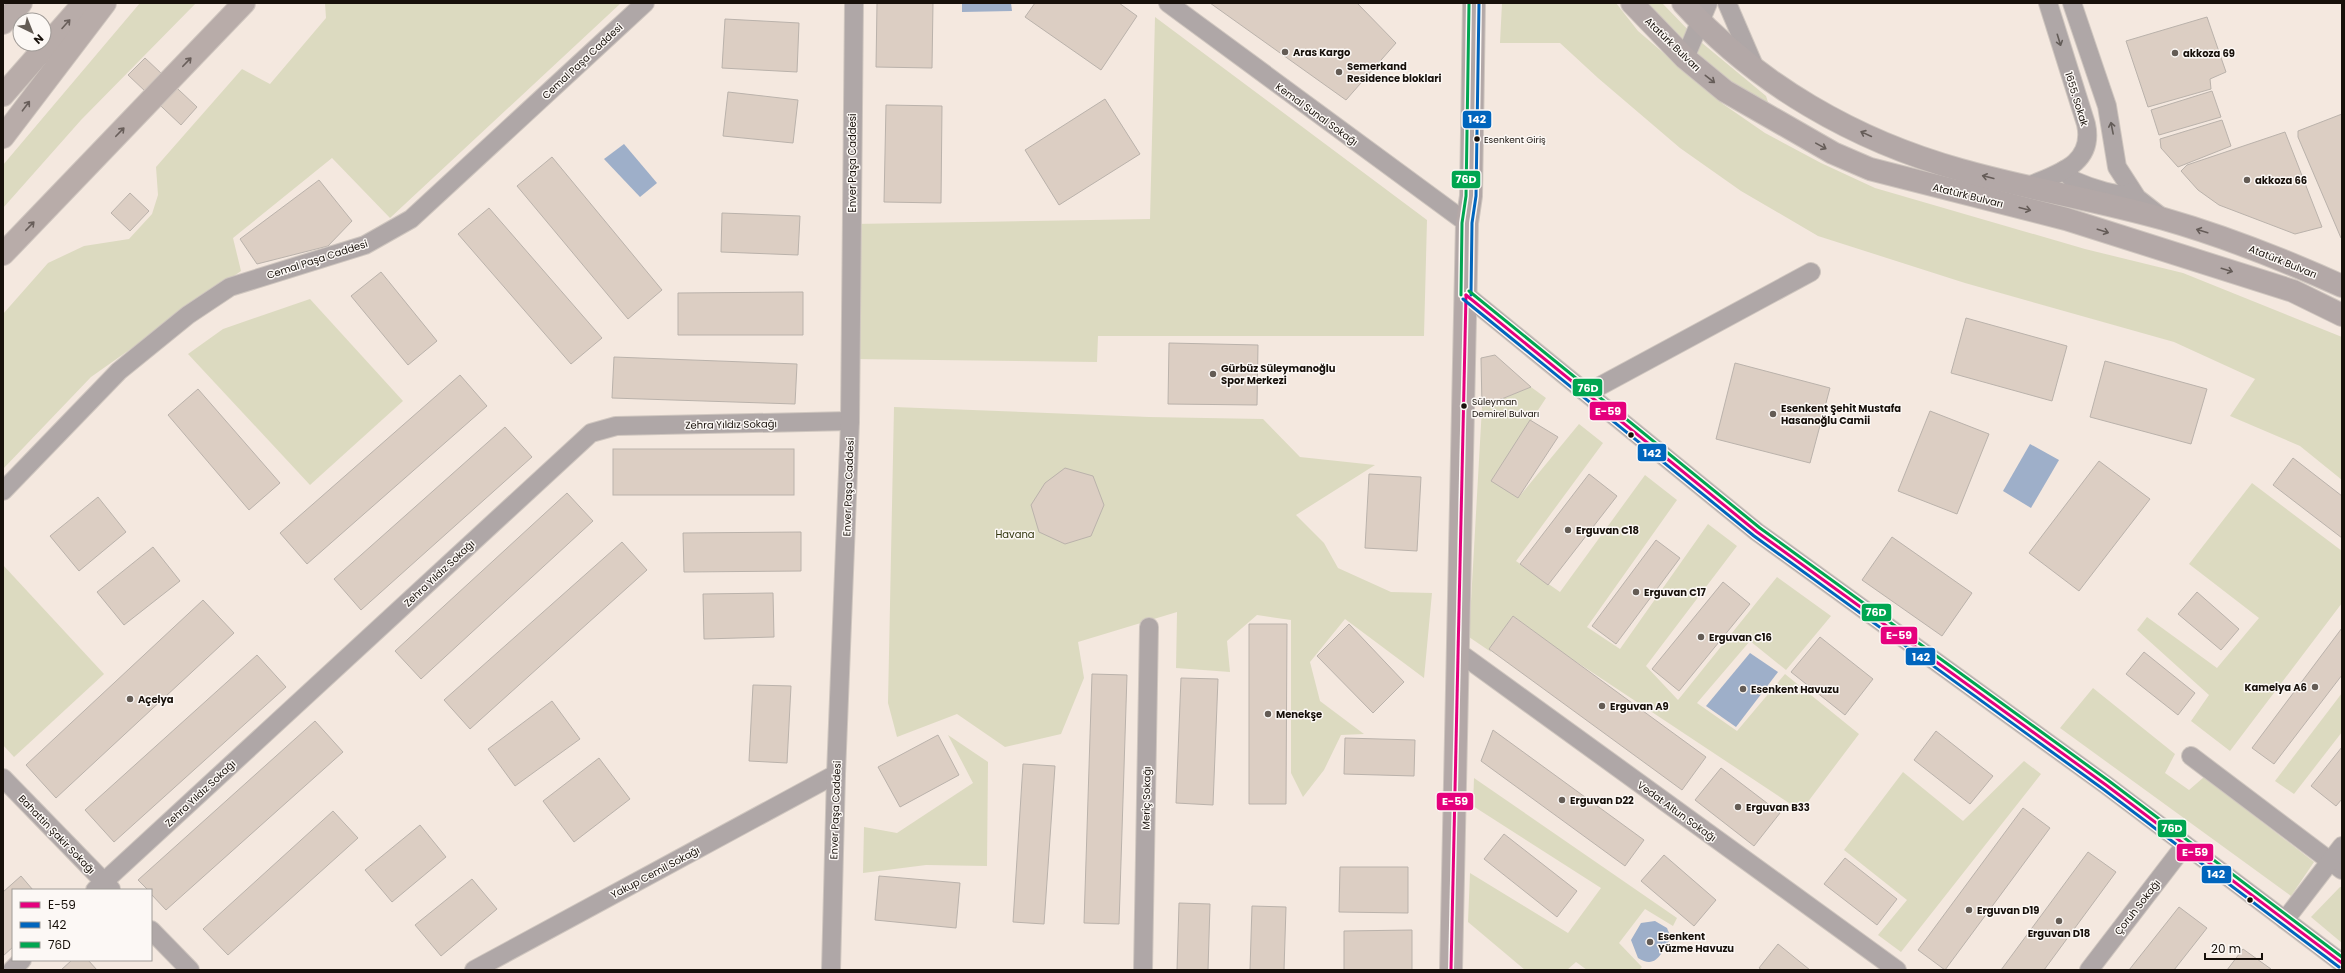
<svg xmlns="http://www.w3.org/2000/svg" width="2345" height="973" font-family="Poppins,sans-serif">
<rect width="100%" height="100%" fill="#f4e8df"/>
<g fill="#dcdac0">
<path d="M140,3h56l-115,117 -78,88v-43z"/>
<path d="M325,3h296l-231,215 -58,-60 -99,80 8,33 -150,106 -88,92v-155l45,-51 36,-17 45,-7 23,-25 6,-19 -2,-28 86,-98 28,15 56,-66z"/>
<path d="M1502,3h114l22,28 85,73 42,29 56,30 54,25 210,61 98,24 159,64v143l-42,-34 -70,-30 25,-37 -81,-37 -209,-59 -147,-47 -77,-45 -61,-43 -82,-70 -38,-35h-60z"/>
<path d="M1645,3h17l34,35 70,58 3,9 -23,-9 -26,-21z"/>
<path d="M1155,17l272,203 -3,116h-326l-1,26 -246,-3 2,-135 297,-5z"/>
<path d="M310,299l93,102 -93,84 -122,-131 35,-25z"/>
<path d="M1531,387l15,11 -54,82 26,18 61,-74 24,19 -87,118 44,31 85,-117 32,25 -90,127 33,22 88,-125 29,22 -91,120 32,34 99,-123 54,39 -45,54 -36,-29 -53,62 40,28 48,-57 74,60 -58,77 -235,-156 -53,-39 -24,33 2,3 -22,-15 13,-230z"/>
<path d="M894,407l255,10 114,2 37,38 75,8 -79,50 28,28 14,25 53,24 41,1 -8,85 -79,-59 -35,43 10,39 44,33 -23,1 -17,35 -21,27 -12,-24v-153l-34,-5 -30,26 3,31 -54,-4 1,-56 -99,30 6,36 -23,56 -56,13 -48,-33 -60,23 -9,-34z"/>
<path d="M2252,483l90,68v52l-112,148 -39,-30 18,-26 -72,-65 10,-13 70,51 42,-50 -70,-54z"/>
<path d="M3,565l101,109 -90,83 -11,-12z"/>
<path d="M2093,688l82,66 -10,19 24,17 15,-13 110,85 -23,34 -231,-168z"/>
<path d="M2342,693v39l-48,62 -19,-13z"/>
<path d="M948,735l40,27 -1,104 -61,-1 -63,8 1,-46 33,6 76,-50z"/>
<path d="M2024,761l17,13 -140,178 -23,-17 29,-35 -63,-50 59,-78 60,49z"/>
<path d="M1474,778l203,140 -4,8 -28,-17 -26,34 23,24 -3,3h-52l-11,-8 -9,8h-42l-57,-48 2,-49 98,60 33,-45 -128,-82z"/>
<path d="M2340,887h2v56l-31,-26z"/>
</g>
<g fill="#9eafc9">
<path d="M962,3h49l1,8 -50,1z"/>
<path d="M624,144l33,39 -17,14 -36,-38z"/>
<path d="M2030,444l29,16 -28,48 -28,-17z"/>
<path d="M1750,653l28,19 -42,55 -30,-21z"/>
<path d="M1655,921l12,7 4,10c-10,14 -14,32 -33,20l-7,-18 10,-17z"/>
</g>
<g fill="#dccec3" stroke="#bab2ab">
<path d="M877,3h56l-1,65 -56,-1z"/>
<path d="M1035,3h84l18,13 -36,54 -76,-53z"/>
<path d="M1210,3h147l39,40 -50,57z"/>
<path d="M2207,17l19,55 -16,7 1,10 -63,18 -22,-66z"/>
<path d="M725,19l74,4 -2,49 -75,-4z"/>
<path d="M145,58l52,49 -16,18 -53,-50z"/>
<path d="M2212,91l9,26 -62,18 -8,-25z"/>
<path d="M728,92l70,8 -5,43 -70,-7z"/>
<path d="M1105,99l35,55 -81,51 -34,-55z"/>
<path d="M886,105l56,1 -1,97 -57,-1z"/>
<path d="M2342,114v124h-1l-43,-101v-6z"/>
<path d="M2222,120l9,26 -53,21 -17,-19 -1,-9z"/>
<path d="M2285,132l37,95 -27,7 -76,-29 -21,-15 -17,-19 6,-6z"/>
<path d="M552,157l110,133 -34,29 -111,-133z"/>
<path d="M319,180l33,41 -24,25 -71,18 -17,-25z"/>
<path d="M130,193l19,18 -19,20 -19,-18z"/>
<path d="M489,208l113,130 -31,26 -113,-130z"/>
<path d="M722,213l78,3 -2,39 -77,-3z"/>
<path d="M381,272l56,69 -29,24 -57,-69z"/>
<path d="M803,292v43h-125v-42z"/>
<path d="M1966,318l101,28 -15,55 -101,-28z"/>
<path d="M1169,343l89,2 -1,60 -89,-1z"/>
<path d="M1495,355l36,32 -49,20 -1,-49z"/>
<path d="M614,357l183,7 -2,40 -183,-6z"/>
<path d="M2105,361l102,28 -16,55 -101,-27z"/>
<path d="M1735,363l95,25 -20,75 -94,-24z"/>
<path d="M460,375l27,31 -180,158 -27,-31z"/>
<path d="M198,389l82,94 -31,27 -81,-95z"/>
<path d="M1930,411l59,23 -32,80 -59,-23z"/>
<path d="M1530,420l28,17 -40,61 -27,-17z"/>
<path d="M505,427l27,30 -171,153 -27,-31z"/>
<rect x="613" y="449" width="181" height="46"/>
<path d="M2293,458l49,38v42l-69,-53z"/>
<path d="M2099,461l51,38 -71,92 -50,-38z"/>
<path d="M1065,468l28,8 11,29 -13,31 -26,8 -26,-12 -8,-27 14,-22z"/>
<path d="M1369,474l52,3 -4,74 -52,-3z"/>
<path d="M1589,474l28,22 -69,89 -28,-21z"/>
<path d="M567,493l26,28 -172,158 -26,-28z"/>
<path d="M98,497l28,35 -47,39 -29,-35z"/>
<path d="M801,532v39l-117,1 -1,-39z"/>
<path d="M1892,537l80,56 -30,43 -80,-56z"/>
<path d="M1656,540l24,18 -64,86 -24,-18z"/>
<path d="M622,542l25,28 -177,159 -26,-29z"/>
<path d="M153,547l27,34 -56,44 -27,-33z"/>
<path d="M1723,582l27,22 -71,87 -27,-22z"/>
<path d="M2197,592l42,37 -18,21 -43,-36z"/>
<path d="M773,593l1,44 -70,2 -1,-45z"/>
<path d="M203,600l31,33 -178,165 -30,-33z"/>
<path d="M1513,616l193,141 -24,33 -193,-141z"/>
<path d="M1249,624h38l-1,180h-37z"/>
<path d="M1349,624l55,58 -31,31 -56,-57z"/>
<path d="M2342,628v47l-68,89 -22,-16z"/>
<path d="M1820,637l53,42 -28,36 -54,-43z"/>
<path d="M2144,652l51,41 -17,22 -52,-41z"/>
<path d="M257,655l29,32 -172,155 -29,-32z"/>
<path d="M1092,674l35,1 -8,249 -35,-1z"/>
<path d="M1181,678l37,1 -5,126 -37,-2z"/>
<path d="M753,685l38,1 -4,77 -38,-2z"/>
<path d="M552,701l28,38 -65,47 -27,-37z"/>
<path d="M315,721l28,31 -177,158 -15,-16v-4h-3l-10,-10z"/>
<path d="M1493,730l151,110 -19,26 -144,-105z"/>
<path d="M1936,731l57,45 -23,28 -56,-44z"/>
<path d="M938,735l21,40 -59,32 -22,-40z"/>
<path d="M1345,738l70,2 -1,36 -70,-2z"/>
<path d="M2342,747v52l-6,7 -25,-20z"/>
<path d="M599,758l31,41 -56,43 -31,-41z"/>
<path d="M1023,764l32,2 -11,158 -31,-2z"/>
<path d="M1721,768l59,45 -26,33 -59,-46z"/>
<path d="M2023,808l27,20 -105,142 -27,-20z"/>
<path d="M333,811l25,27 -130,117 -25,-26z"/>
<path d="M420,825l26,32 -54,45 -27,-32z"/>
<path d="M1504,834l73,57 -20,26 -73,-58z"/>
<path d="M2088,852l28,20 -72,98h-43z"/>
<path d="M1664,855l52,45 -22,26 -53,-45z"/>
<path d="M1845,858l52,41 -20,26 -53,-41z"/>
<path d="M1340,867h68v46l-69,-1z"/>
<path d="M21,876l12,14h-20v57l-10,9v-64z"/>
<path d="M879,876l81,7 -4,45 -81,-8z"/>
<path d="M472,879l25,30 -56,47 -26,-31z"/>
<path d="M1179,903l31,1 -2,66h-31z"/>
<path d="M1252,906l34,1 -2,63h-34z"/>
<path d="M2179,907l28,21 -33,42h-45z"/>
<path d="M1412,930v40h-68v-39z"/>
<path d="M1778,944l32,26h-48l-3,-2z"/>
<path d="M2243,949l28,20v1h-44z"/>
<path d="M72,960h16l9,10h-36z"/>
</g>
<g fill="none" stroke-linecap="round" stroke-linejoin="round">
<defs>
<g id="minor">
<path d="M1168,3l299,220"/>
<path d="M1727,3l28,65"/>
<path d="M2072,3l35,103 10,61 20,31 23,18"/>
<path d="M1685,58l23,-55"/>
<path d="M2064,170c4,4 7,9 11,11 11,5 49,19 57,11"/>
<path d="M2026,187c30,-13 69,-22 60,-63l-38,-121"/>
<path d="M1466,295l291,237 349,253 236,178"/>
<path d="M1587,393l224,-121"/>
<path d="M3,491l116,-120 69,-56 42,-28 135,-42 46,-26 234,-216"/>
<path d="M1457,651l440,319"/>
<path d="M2191,756l151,114"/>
<path d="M3,778l108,111"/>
<path d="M95,890l496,-457 25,-7 234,-5"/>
<path d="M2285,920l57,-74"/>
<path d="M151,930l39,40"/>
<path d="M12,970l10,-10"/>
<path d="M474,970l362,-196"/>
<path d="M831,970l5,-196 14,-353 4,-418"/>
<path d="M1143,970l6,-343"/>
<path d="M2089,970l96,-125"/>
</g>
<g id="major">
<path d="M1632,3l53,55 40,33 108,62 37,16 196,50 227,72 49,24"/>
<path d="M1683,3c73,81 173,138 278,167 67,19 136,30 203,49 63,18 118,40 178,67"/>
<path d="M1451,970l16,-747 4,-27 3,-193"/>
</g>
<g id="highway">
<path d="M3,23l18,-20"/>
<path d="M3,95l81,-92"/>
<path d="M3,137l102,-134"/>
<path d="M3,254l241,-251"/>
</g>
</defs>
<use href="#minor" stroke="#cfc6bf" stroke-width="20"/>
<use href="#major" stroke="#cfc6bf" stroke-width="24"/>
<use href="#highway" stroke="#cfc6bf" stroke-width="24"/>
<use href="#minor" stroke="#afa7a7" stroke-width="18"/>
<use href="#major" stroke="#b3a8a7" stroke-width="22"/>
<use href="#highway" stroke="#b8aca9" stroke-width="22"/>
<defs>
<g id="bus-1">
<path d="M1466,295l291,237 349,253 236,178"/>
<path d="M1451,970l15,-675"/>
</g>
<g id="bus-2">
<path d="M1471,295l1,-72 4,-27 3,-193"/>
<path d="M1463,299l291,237 349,253 236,178"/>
</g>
<g id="bus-3">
<path d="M1469,291l291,237 349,253 233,176"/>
<path d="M1461,295l1,-72 4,-27 3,-193"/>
</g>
</defs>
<use href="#bus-1" stroke="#fcf8f5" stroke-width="6"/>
<use href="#bus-2" stroke="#fcf8f5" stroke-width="6"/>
<use href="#bus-3" stroke="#fcf8f5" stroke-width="6"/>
<use href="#bus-1" stroke="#e5007d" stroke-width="3"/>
<use href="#bus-2" stroke="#0065bd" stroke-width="3"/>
<use href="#bus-3" stroke="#00a651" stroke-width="3"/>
</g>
<defs><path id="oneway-shaft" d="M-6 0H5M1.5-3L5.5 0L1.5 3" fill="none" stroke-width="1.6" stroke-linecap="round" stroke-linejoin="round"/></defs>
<g stroke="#685e5a">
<use href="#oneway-shaft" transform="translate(66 24) rotate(-48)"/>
<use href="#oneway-shaft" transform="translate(187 62) rotate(-46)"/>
<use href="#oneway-shaft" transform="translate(26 106) rotate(-53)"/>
<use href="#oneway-shaft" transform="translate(120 132) rotate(-46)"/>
<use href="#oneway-shaft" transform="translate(30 226) rotate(-46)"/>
</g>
<g stroke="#635c58">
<use href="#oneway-shaft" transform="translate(2059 40) rotate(73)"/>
<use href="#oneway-shaft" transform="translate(2112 128) rotate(-101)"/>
</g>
<g stroke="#655c58">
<use href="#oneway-shaft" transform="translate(1710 79) rotate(38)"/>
<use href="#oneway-shaft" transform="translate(1866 134) rotate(-155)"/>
<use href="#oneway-shaft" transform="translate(1821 146) rotate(29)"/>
<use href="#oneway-shaft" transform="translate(1988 177) rotate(-166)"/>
<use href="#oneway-shaft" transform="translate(2025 209) rotate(14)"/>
<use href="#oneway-shaft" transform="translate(2103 231) rotate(18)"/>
<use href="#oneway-shaft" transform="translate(2202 231) rotate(-163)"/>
<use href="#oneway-shaft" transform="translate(2227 270) rotate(17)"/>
</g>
<g fill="#645c55" stroke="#fcf8f5" stroke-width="1.5">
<circle cx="1285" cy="52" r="4"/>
<circle cx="2175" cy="53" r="4"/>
<circle cx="1339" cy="72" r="4"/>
<circle cx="2247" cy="180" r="4"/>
<circle cx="1213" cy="374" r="4"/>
<circle cx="1773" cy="414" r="4"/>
<circle cx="1568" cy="530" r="4"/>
<circle cx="1636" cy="592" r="4"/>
<circle cx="1701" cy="637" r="4"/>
<circle cx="2315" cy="687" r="4"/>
<circle cx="1743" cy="689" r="4"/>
<circle cx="130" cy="699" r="4"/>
<circle cx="1602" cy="706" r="4"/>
<circle cx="1268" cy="714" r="4"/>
<circle cx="1562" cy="800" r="4"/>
<circle cx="1738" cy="807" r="4"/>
<circle cx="1969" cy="910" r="4"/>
<circle cx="2059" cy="921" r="4"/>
<circle cx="1650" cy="942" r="4"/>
</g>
<g fill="#17100a" stroke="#fcf8f5" stroke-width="1.5">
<circle cx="1477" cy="139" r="3.5"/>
<circle cx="1464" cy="406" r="3.5"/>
<circle cx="1631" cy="435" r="3.5"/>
<circle cx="2250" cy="900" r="3.5"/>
</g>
<g text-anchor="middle" stroke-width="3" stroke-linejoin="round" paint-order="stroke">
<g font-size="9" fill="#17100a" stroke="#fcf8f5" text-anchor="start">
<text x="1484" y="143">Esenkent Giriş</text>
<text x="1472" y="405">Süleyman<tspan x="1472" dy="12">Demirel Bulvarı</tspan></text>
</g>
<g font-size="10" fill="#17100a" stroke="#fcf8f5">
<text transform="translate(1673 44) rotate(44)" y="4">Atatürk Bulvarı</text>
<text transform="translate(582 61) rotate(-43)" y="4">Cemal Paşa Caddesi</text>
<text transform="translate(2077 99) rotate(73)" y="4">1655. Sokak</text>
<text transform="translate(1317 114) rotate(36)" y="4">Kemal Sunal Sokağı</text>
<text transform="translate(852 163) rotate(-90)" y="4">Enver Paşa Caddesi</text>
<text transform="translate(1968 195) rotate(14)" y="4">Atatürk Bulvarı</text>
<text transform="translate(317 259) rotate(-18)" y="4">Cemal Paşa Caddesi</text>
<text transform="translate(2283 261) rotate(22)" y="4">Atatürk Bulvarı</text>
<text transform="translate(731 424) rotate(-1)" y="4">Zehra Yıldız Sokağı</text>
<text transform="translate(848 487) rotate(-88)" y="4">Enver Paşa Caddesi</text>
<text transform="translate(439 573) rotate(-43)" y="4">Zehra Yıldız Sokağı</text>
<text transform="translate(200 793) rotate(-43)" y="4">Zehra Yıldız Sokağı</text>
<text transform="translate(1146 798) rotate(-89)" y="4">Meriç Sokağı</text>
<text transform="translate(835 810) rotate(-88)" y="4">Enver Paşa Caddesi</text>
<text transform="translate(1677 811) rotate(36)" y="4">Vedat Altun Sokağı</text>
<text transform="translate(57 834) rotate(46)" y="4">Bahattin Şakir Sokağı</text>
<text transform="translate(655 872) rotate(-28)" y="4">Yakup Cemil Sokağı</text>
<text transform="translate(2137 907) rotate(-52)" y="4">Çoruh Sokağı</text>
</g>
<g font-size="10" font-weight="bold" fill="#17100a" stroke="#fcf8f5" text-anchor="start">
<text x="1293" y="56">Aras Kargo</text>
<text x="2183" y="57">akkoza 69</text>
<text x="1347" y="70">Semerkand<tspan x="1347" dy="12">Residence bloklari</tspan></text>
<text x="2255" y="184">akkoza 66</text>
<text x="1221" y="372">Gürbüz Süleymanoğlu<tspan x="1221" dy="12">Spor Merkezi</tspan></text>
<text x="1781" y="412">Esenkent Şehit Mustafa<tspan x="1781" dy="12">Hasanoğlu Camii</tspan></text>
<text x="1576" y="534">Erguvan C18</text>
<text x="1644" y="596">Erguvan C17</text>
<text x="1709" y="641">Erguvan C16</text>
<text x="2307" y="691" text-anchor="end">Kamelya A6</text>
<text x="1751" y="693">Esenkent Havuzu</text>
<text x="138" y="703">Açelya</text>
<text x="1610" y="710">Erguvan A9</text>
<text x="1276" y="718">Menekşe</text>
<text x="1570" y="804">Erguvan D22</text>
<text x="1746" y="811">Erguvan B33</text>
<text x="1977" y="914">Erguvan D19</text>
<text x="2059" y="937" text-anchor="middle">Erguvan D18</text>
<text x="1658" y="940">Esenkent<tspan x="1658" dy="12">Yüzme Havuzu</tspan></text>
</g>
<g font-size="10" fill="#30340c" stroke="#fcf8f5">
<text x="1015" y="538">Havana</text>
</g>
</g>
<g stroke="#fcf8f5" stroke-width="1.5">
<rect x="1462" y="110" width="30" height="19" rx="4" fill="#0065bd"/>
<rect x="1451" y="170" width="30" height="19" rx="4" fill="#00a651"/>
<rect x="1572" y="378" width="31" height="19" rx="4" fill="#00a651"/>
<rect x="1589" y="401" width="38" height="20" rx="4" fill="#e5007d"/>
<rect x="1637" y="443" width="30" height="19" rx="4" fill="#0065bd"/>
<rect x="1861" y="603" width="31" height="19" rx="4" fill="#00a651"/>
<rect x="1880" y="626" width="38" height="19" rx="4" fill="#e5007d"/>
<rect x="1905" y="647" width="31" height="19" rx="4" fill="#0065bd"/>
<rect x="1436" y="792" width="38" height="19" rx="4" fill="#e5007d"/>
<rect x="2157" y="819" width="30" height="19" rx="4" fill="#00a651"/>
<rect x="2176" y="843" width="38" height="19" rx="4" fill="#e5007d"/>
<rect x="2201" y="865" width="31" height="19" rx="4" fill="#0065bd"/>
</g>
<g font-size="11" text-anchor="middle" font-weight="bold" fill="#fff">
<text x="1477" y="123">142</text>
<text x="1466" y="183">76D</text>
<text x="1588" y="392">76D</text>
<text x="1608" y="415">E-59</text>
<text x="1652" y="457">142</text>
<text x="1876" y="616">76D</text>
<text x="1899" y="639">E-59</text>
<text x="1921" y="661">142</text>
<text x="1455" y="805">E-59</text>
<text x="2172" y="832">76D</text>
<text x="2195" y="856">E-59</text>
<text x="2216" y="878">142</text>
</g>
<rect width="2345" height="973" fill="none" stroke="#17100a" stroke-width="8"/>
<rect x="12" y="889" width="140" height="72" fill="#fcf8f5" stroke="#a09b97"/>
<rect x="20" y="902" width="20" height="6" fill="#e5007d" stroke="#a09b97"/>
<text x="48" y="909" font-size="12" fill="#17100a">E-59</text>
<rect x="20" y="922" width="20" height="6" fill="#0065bd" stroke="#a09b97"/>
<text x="48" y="929" font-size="12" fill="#17100a">142</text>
<rect x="20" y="942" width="20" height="6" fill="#00a651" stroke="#a09b97"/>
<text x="48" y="949" font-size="12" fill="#17100a">76D</text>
<g transform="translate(32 32) rotate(137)"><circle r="19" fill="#fcf8f5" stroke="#a09b97"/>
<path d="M0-3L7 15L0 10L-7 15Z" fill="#645c55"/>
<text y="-6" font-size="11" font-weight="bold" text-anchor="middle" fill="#17100a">N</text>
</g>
<path d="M2205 953v6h57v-6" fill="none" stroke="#17100a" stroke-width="2"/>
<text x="2211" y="953" font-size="12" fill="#17100a" stroke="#fcf8f5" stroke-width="3" paint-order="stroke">20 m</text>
</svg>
